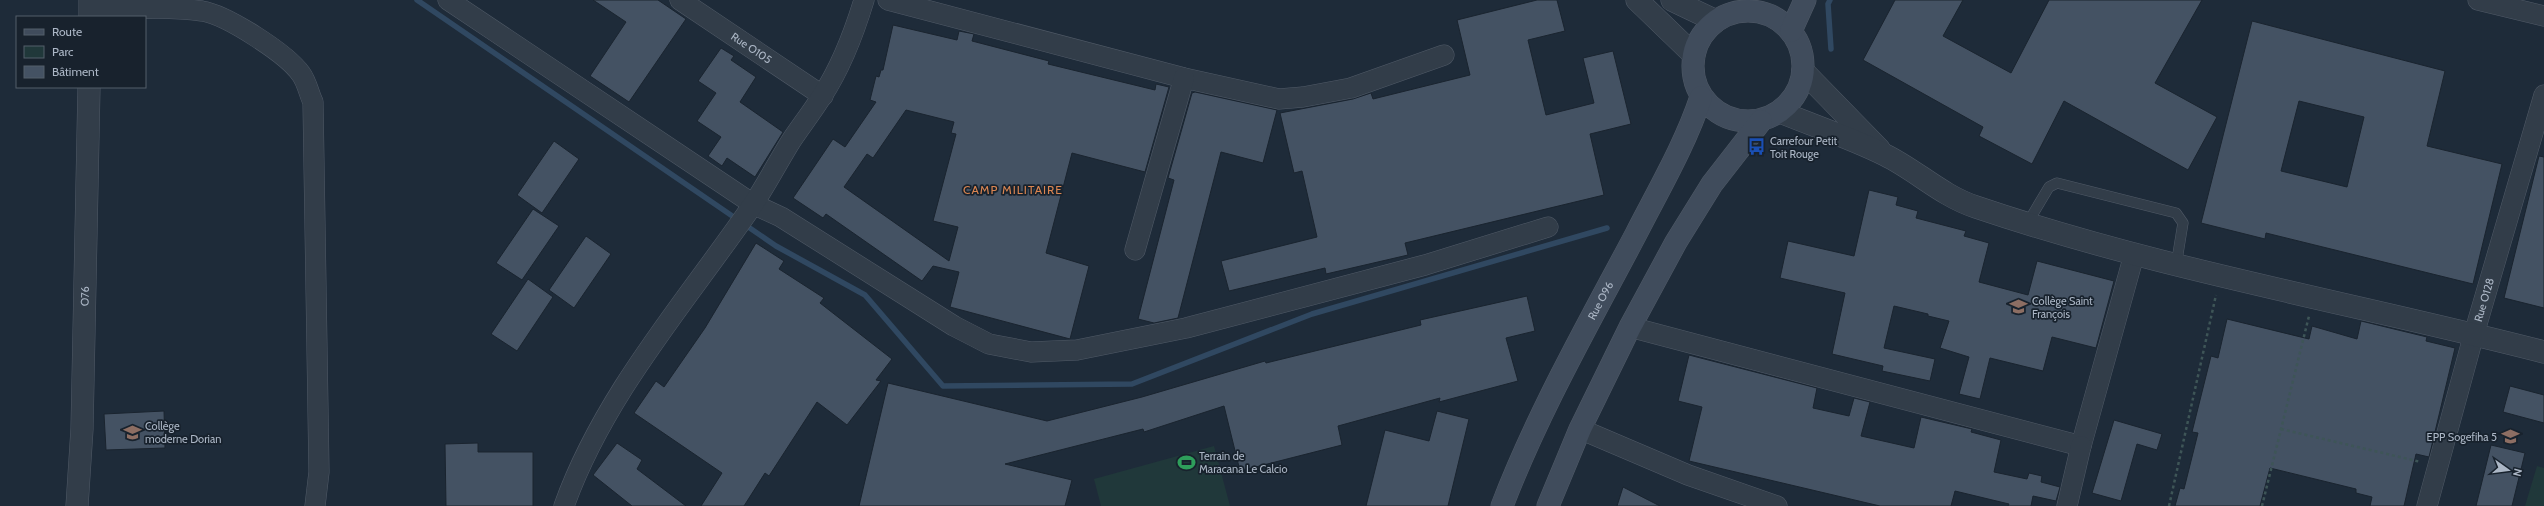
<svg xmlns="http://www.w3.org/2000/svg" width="2544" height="506" font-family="Cabin,sans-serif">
<rect width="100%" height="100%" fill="#1e2b39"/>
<g fill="#20383a">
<path d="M1214,446l16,60h-129l-7,-27z"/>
<path d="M2537,466l7,2v38h-19z"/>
</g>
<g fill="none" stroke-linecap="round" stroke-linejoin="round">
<g stroke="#304861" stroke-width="5.5">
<path d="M417,0l359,246 89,49 78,91 189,-2 180,-70 295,-86"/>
<path d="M1830,0l-2,4 3,45"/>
</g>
</g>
<g fill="#445263" stroke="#1a242f" fill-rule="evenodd">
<path d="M593,0h65l28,19 -57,83 -39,-26 36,-54z"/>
<path d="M1537,0h20l8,31 -37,9 18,75 48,-12 -11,-45 30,-7 18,73 -41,10 14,61 -199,48 3,12 -82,19 -1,-6 -96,23 -8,-30 96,-24 -15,-66 -8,2 -14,-60 73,-14 18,-6 2,6 97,-24 -13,-55z"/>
<path d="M1895,0h68l-20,36 68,37 38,-73h153l-47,83 62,34 -29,53 -124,-69 -32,63 -53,-28 4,-9 -120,-67z"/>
<path d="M2252,21l193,50 -18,75 75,18 -29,120 -207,-51 -1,6 -64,-16zM2299,101l65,16 -17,70 -66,-16z"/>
<path d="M893,25l64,15 2,-9 15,3 -2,7 77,20 -1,3 107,26 1,-6 13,3 -24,85 -73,-19 -26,100 43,13 -19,73 -120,-32 9,-35 -26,-6 -11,15 -96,-67 -3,4 -30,-20 40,-59 12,8 31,-45 -6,-2 6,-24 3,1 2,-7h2zM906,110l48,12 -3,11 5,1 -23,87 25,6 -9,34 -105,-74 23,-33 6,4z"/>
<path d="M721,48l13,8 -3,4 25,17 -16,25 43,30 -28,45 -28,-19 -5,8 -14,-10 13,-19 -24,-16 19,-28 -18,-12z"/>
<path d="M1195,92l82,18 -14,53 -42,-11 -43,166 -24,5 -16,-4 36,-139 -6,-2 24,-85z"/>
<path d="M554,141l25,18 -37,54 -25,-18z"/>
<path d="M2539,156l5,1v151l-40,-10z"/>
<path d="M1869,190l29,7 -2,8 22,6 -2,7 50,13 -2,5 25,7 -10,39 49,13 9,-34 77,20 -18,67 -44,-11 -9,34 -53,-13 -10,41 -21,-5 10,-37 -29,-9 9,-27 -21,-5v-2l-34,-8 -10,42 51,11 -5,22 -48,-10 1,-5 -51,-12 13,-61 -65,-15 8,-37 66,15z"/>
<path d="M533,209l26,17 -37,54 -26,-17z"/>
<path d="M586,236l25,18 -37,54 -25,-18z"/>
<path d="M756,243l28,18 -5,8 45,29 -4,5 72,56 -16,21 5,1 -34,44 -30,-23 -48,74 -4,-3 -21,33h-43l21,-33 -88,-60 22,-32 8,6 41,-59z"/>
<path d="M528,279l25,18 -36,54 -26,-17z"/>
<path d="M1527,296l8,35 -29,7 12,43 -79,21 1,-4 -102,28 4,19 -102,26 -16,-65 -80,26 -1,-3 -138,35 67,16 -7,26h-206l29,-123 159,38 95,-24 123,-36 1,2 155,-38 -1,-5z"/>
<path d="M2227,319l82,20 3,-13 45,13 4,-18 66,16 -1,4 29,7 -26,109 -13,-3 -12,52h-34l2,-9 -16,-4v-4l-86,-21 -10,38h-85l5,-18 4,1 14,-56 -6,-1 19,-76 7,2z"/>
<path d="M1689,355l128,33 -4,20 36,8 5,-18 16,4 -9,34 53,12 7,-31 51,12 -1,3 30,8 -7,32 33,7 2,-6 13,3 -1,6 19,5 -4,14 -23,-5 -2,10h-23l1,-2 -54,-13 -4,15h-71l-191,-45 13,-54 -24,-6z"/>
<path d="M2510,386l34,9v28l-41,-11z"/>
<path d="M164,411l1,37 -59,2 -2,-36z"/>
<path d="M1437,411l32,8 -21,87h-82l19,-76 44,11z"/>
<path d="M2114,420l48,14 -5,16 -20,-6 -16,57 -29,-8z"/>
<path d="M478,443v9h55v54h-87l-1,-62z"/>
<path d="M617,443l25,17 -5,9 49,37h-54l-39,-31z"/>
<path d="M2491,445l34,8 -13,53h-36z"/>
<path d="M1623,487l37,19h-43z"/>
</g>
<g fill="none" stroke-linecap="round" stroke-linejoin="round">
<defs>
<path id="service" d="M2027,224l22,-37 8,-4 119,30 7,10 -7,43"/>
<g id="minor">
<path d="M448,0l305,204 28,13 173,109 35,18 42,8 46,-2 109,-22 239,-63 123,-38"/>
<path id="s1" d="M680,0l143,96"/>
<path d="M888,0l296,78 95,21 24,-2 48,-9 93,-33"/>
<path d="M2478,0l66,16"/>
<path d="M90,10c38,-1 75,-4 112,1 25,4 85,43 99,63 6,8 8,20 12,28l6,370 -4,34"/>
<path d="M1135,250l49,-172"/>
<path d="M1630,327l451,119 53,-191"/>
<path d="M1580,429l108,46 89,31"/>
<path d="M564,506c40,-112 122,-204 188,-300 14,-21 26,-44 39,-65 10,-15 21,-29 31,-45 19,-29 32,-63 42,-96"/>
<path d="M2067,506l14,-60"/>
<path id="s2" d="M2427,506l47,-172 70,-239"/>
</g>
<g id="tertiary">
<path d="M90,0v17"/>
<path d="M1637,0l57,55"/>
<path d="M1672,0l44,21"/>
<path d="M1803,71l76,78"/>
<path d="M1780,112c34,14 71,26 105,43 31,15 57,41 91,52 186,63 378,96 568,145"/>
<path id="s3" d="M77,506l5,-77 7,-342"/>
</g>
<g id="secondary">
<circle cx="1748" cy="66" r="55"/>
<path d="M1791,31l14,-31"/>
<path id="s4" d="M1502,506c36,-94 87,-183 134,-272 23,-45 49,-89 65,-137"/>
<path d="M1548,506l32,-77 50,-102 46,-85 36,-58 49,-63"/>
</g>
</defs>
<use href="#service" stroke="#505a67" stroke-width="11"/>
<use href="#minor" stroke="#505a67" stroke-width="21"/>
<use href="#tertiary" stroke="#505a67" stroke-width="23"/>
<use href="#secondary" stroke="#505a67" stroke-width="23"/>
<g stroke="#3e5557" stroke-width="2.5" stroke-dasharray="3 3" stroke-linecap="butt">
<path d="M2281,429l140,33"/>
<path d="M2169,506l47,-211"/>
<path d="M2262,506l47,-190"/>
</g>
<use href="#service" stroke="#323d49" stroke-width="10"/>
<use href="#minor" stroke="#323d49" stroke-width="20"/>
<use href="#tertiary" stroke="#323d49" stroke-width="22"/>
<use href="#secondary" stroke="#404c5c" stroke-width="22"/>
</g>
<defs>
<symbol id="bus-bare" viewBox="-9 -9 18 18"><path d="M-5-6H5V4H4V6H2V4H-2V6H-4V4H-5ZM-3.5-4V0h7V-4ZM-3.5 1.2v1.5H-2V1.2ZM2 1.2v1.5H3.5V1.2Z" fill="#1a4fb4" stroke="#18222d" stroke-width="2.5" paint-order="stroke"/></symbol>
<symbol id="school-bare" viewBox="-9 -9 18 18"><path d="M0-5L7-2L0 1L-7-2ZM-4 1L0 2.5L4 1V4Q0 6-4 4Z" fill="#8d6e63" stroke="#18222d" stroke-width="2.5" paint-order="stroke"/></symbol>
<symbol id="stadium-bare" viewBox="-9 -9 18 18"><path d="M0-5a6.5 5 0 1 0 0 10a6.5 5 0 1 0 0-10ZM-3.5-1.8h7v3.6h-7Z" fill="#2e9e5b" stroke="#18222d" stroke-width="2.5" paint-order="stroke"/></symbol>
</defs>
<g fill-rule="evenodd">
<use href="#bus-bare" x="1744" y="134" width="25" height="25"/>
<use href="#school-bare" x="2006" y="294" width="25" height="25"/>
<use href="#school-bare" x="120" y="420" width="25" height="25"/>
<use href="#school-bare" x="2498" y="424" width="25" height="25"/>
<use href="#stadium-bare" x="1174" y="450" width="25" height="25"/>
</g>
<g text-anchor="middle" stroke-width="3.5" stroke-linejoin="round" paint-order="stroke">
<g font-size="11" fill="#acb7c6" stroke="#18222d">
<text dy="4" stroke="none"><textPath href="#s1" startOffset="86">Rue O105</textPath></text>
<text dy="4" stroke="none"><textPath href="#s3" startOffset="210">O76</textPath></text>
<text dy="4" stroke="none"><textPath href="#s2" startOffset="214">Rue O128</textPath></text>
<text dy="4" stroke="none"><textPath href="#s4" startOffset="228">Rue O96</textPath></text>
</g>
<g font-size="11" fill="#acb7c6" stroke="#18222d" text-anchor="start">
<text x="1770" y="145">Carrefour Petit<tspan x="1770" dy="13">Toit Rouge</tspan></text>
<text x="2032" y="305">Collège Saint<tspan x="2032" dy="13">François</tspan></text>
<text x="145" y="430">Collège<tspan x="145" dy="13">moderne Dorian</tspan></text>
<text x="2497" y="441" text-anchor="end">EPP Sogefiha 5</text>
<text x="1199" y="460">Terrain de<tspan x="1199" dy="13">Maracana Le Calcio</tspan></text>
</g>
<g font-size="12" letter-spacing="1" fill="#db8652" stroke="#18222d">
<text x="1013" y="194">CAMP MILITAIRE</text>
</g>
</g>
<rect x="16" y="16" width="130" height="72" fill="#18222d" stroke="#535e6a"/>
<rect x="24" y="29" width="20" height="6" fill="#404c5c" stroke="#535e6a"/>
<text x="52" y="36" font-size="12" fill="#acb7c6">Route</text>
<rect x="24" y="46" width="20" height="12" fill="#20383a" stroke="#535e6a"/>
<text x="52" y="56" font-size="12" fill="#acb7c6">Parc</text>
<rect x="24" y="66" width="20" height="12" fill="#445263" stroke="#535e6a"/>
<text x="52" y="76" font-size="12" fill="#acb7c6">Bâtiment</text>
<g transform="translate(2508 470) rotate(104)" stroke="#18222d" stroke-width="3" paint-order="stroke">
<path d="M0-3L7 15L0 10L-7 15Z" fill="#acb7c6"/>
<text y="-6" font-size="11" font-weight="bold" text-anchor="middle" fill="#acb7c6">N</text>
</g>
</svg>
